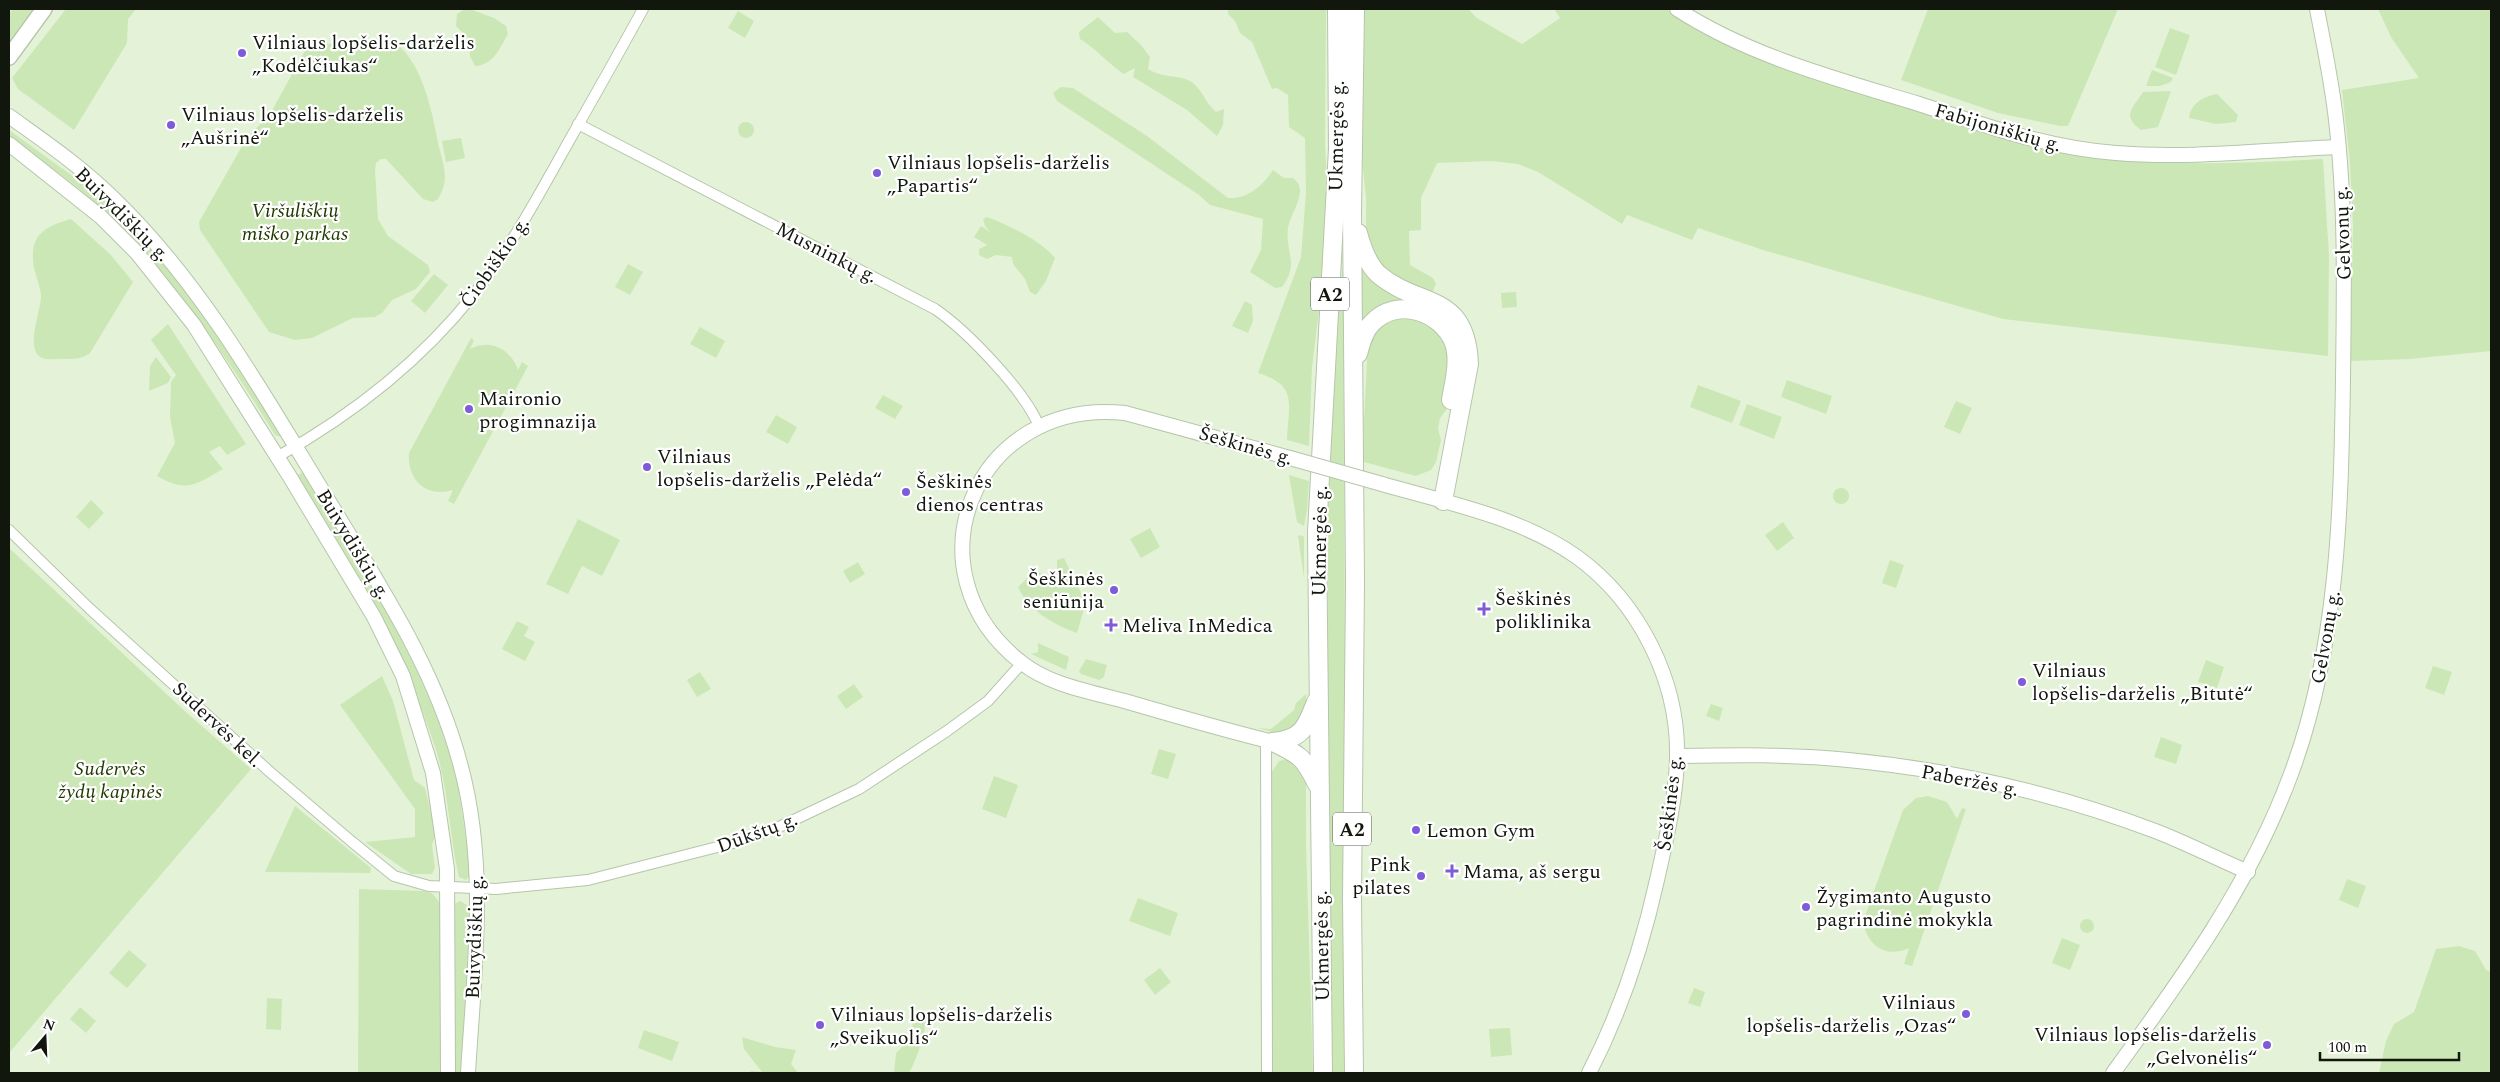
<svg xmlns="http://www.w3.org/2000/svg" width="2500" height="1082" font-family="Spectral,serif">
<rect width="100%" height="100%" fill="#e4f3d8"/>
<g fill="#cce7b6">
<path d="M13,9h24l-28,38v-33z"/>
<path d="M66,9h70l-8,10 -1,24 -53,87 -56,-41 -6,-11z"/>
<path d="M470,9l24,9 12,8 2,8c-9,16 -15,31 -33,32l-5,-10 -1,-17 -13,-13 1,-12 6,-4z"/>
<path d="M1228,9h98l-1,135 3,58 -3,58 -13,108 -3,78 -22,-6c1,-36 12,-54 -29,-67l43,-116 5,-64 -1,-55 -16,-11 -1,-32 -11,-7 -5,1 -17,-40 -3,-7 -12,-9 -5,-12 -7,-7z"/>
<path d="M1362,9h106l9,9 45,26 38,-26 -6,-9h112l37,23 302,106c109,31 206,27 318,21l6,97 -1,100 -325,-37 -240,-69 -65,-22 -6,12 -65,-25 -5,9 -84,-52 -20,-8 -26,-3 -55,2 -16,35v32l-12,1 1,34 23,13 3,6 -5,11 -48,-23 -17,-26v-48l-5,-49z"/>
<path d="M1928,9h190l-50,117h-8l-62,-13 -97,-33z"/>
<path d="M2378,9h113v342l-82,8 -59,2 3,-134 -3,-64 -8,-73 77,-12 -28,-41z"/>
<path d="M738,11l16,10 -9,17 -17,-10z"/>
<path d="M1098,17l17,16 12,-1 14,13 9,12 -2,12c16,10 29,5 42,12 11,6 16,23 26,31l8,-3 -1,16 -6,11 -30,-26 -54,-33 2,-9 -11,6c-17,-11 -27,-25 -44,-35l-1,-7z"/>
<path d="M2170,28l20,7 -14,40 -21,-8z"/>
<path d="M389,39c34,18 43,74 50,108 3,12 8,26 5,38 -1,5 -4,10 -6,14l-5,3 -10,-3 -37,-40h-5l-5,4 -1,7 3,49 10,17 40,29 2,7 -14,17 -24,11 -10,13 -7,4 -22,1 -41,20 -17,2 -26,-8 -69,-102 -1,-8 47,-83 24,-25 36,-65 7,-4z"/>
<path d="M2152,70l21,8 -2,4 -11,4h-14z"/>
<path d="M1061,87l12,1 74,48 81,62c20,1 34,-12 45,-28l11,8h9c4,4 7,6 7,13 0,12 -10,25 -12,37 -3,25 12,35 -6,59l-7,1 -25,-16 11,-22 2,-31 -53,-14 -11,-10 -142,-94 -4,-8z"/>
<path d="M2171,91l-13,36 -17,3c-20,-15 -8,-22 2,-38z"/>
<path d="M2217,94l21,21 -2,7 -20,2 -27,-6c1,-14 15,-22 28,-24z"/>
<circle cx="746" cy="130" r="8"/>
<path d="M9,130l90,65 52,51 27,32 66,95 37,64 -6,-2c-49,-80 -103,-157 -170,-223 -29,-28 -63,-51 -96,-75z"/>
<path d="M461,138l4,20 -19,4 -4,-21z"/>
<path d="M987,217c21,8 53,23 68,41l-9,23 -10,14 -6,-3 -5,-13 -12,-15 -1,-7 -16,-2 -9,4 -8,-4v-6l8,-4 -13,-8 7,-11 9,6 -5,-6 -2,-7z"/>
<path d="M71,219l39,35 23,28 -43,71c-9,7 -18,6 -29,6 -6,0 -14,1 -19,-1 -18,-8 -1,-47 -1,-62 -1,-13 -8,-25 -8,-37 -2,-27 17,-34 38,-40z"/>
<path d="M1362,263l72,43 26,58 -29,-56 -70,19z"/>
<path d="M628,264l15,8 -13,23 -15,-8z"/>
<path d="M1343,267l4,806h-17l-2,-89v-597z"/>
<path d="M434,274l14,11 -23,28 -14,-12z"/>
<path d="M1516,292l1,15 -15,1 -1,-15z"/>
<path d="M1245,301l7,4 1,16 -5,12 -16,-7z"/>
<path d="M1403,315l25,3 22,30 -3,61 -7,9 -2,11 3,11 -5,22 -5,8 -15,6 -52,-14v-41l4,-80 19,-22z"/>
<path d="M168,324l78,120 -19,11 -7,-9 -11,6 14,17c-28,16 -36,24 -66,7l18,-33 -5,-26 1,-35 5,-7 -25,-35z"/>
<path d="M700,327l25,14 -9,17 -26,-14z"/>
<path d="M471,338l3,2 -4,9c20,-11 41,0 48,21l4,-8 6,4 -74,138 -6,-3 5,-11c-26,8 -46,-9 -44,-37z"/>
<path d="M156,357l15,20 -3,6 -19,8 1,-25z"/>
<path d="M1787,380l45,16 -6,18 -45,-17z"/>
<path d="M1698,385l43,16 -9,22 -42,-16z"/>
<path d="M883,395l20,11 -8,13 -20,-11z"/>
<path d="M1956,401l16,7 -12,26 -16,-7z"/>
<path d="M1747,404l35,13 -8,22 -35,-14z"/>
<path d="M776,415l21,12 -9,17 -22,-12z"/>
<path d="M303,472l105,176 24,52 12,32 15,59 12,83 -5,6 -7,-3c-10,-42 -10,-85 -23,-127 -29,-95 -91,-186 -141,-273z"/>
<path d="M1289,475l20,6 -2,29 -3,16 -7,-4z"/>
<circle cx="1841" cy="496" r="8"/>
<path d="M91,500l13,13 -15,16 -13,-12z"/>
<path d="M578,519l42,21 -18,36 -20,-10 -14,28 -22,-10z"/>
<path d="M1783,522l11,16 -17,13 -12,-16z"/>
<path d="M1150,528l10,19 -19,11 -11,-19z"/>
<path d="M1301,535l3,2v41l-6,-42z"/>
<path d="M9,548l178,165 64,56 -242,284z"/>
<path d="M1064,558l22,45 -9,30c-24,-9 -48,-22 -59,-46l12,-12 9,-3 9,6 5,1 4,-4v-15z"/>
<path d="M1890,560l14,5 -8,23 -14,-5z"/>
<path d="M858,562l7,12 -15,9 -7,-12z"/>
<path d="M517,621l12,6 -5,9 11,6 -10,19 -23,-12z"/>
<path d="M1038,643l31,14 -3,13 -35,-16 7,-2z"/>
<path d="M1086,659l21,6 -3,12 -5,3 -18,-6 -2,-3z"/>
<path d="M2206,660l18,7 -7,21 -19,-6z"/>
<path d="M2433,666l19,6 -8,23 -19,-7z"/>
<path d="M700,672l11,17 -14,8 -10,-17z"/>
<path d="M382,676l11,25 21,79 11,8 11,45 -4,12 3,23 -3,6h-21l-46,-32 50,-5v-28l-75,-104z"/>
<path d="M854,684l9,13 -17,12 -9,-13z"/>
<path d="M1306,694v17l-7,19 -24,3 -17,-5 13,1 23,-19 2,-7z"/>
<path d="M1711,704l12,4 -4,13 -13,-5z"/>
<path d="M2161,737l21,8 -6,19 -22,-7z"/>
<path d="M1159,749l17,5 -8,25 -17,-5z"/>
<path d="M1287,759l10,2 9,12v69l7,231h-42v-300l8,-12z"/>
<path d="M994,776l24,9 -12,33 -24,-9z"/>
<path d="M1928,796l19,6 10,17 5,-11 4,1 -54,157 -8,-2 5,-16c-22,11 -45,-3 -45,-29l39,-109 13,-12z"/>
<path d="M295,806l76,62 -1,5 -105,-1z"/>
<path d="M2347,879l19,7 -8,22 -19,-8z"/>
<path d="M359,889l64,2 9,2 8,10 3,170h-85z"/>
<path d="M1138,898l40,15 -8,23 -41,-15z"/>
<path d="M460,901l7,4 2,11 -6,157h-9v-169z"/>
<circle cx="2087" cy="926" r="7"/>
<path d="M2062,938l18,7 -10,25 -18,-7z"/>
<path d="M2459,946l16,5 11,19 5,2v101h-112l7,-32 8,-17 20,-12 22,-63z"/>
<path d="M129,950l18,15 -20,23 -18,-15z"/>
<path d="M1160,968l11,14 -16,13 -11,-15z"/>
<path d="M1694,988l11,4 -5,15 -12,-4z"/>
<path d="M267,998l15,1 -1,31 -15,-1z"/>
<path d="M80,1007l16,14 -10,12 -16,-14z"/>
<path d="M914,1017l12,3c-1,15 -10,41 -17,53h-15l2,-20 14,-14z"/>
<path d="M1510,1028l2,27 -21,2 -2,-28z"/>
<path d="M644,1030l35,12 -7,19 -34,-13z"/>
<path d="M742,1037l33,10 21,3 -5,14 7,9h-51l5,-2 10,1 -18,-23z"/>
</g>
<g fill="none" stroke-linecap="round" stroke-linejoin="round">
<defs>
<g id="street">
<path d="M578,124l357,185c32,22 89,81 104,117"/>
<path d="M277,457c75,-42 143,-95 197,-163 37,-47 66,-101 95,-153 25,-44 50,-88 74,-132"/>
<path d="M9,530l81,79 180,163 81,69 43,35 35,10 67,3 92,-9 145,-37 46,-16 80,-38 88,-58 41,-30 34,-38"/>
<path d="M1266,741l1,332"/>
</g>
<g id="secondary">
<path d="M1677,9c72,47 160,70 242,95 64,21 129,44 197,49 74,6 148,-3 222,-6"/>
<path d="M9,116c36,26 73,51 105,83 93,90 155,205 222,314 49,81 101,161 125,254 27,100 13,205 7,306"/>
<path d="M9,144l92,73 36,36 57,72 96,152 84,140 29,59 30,97 14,96 1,204"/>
<path d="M1382,484c66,19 138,33 195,73 62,45 102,124 100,201 -1,41 -11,82 -20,122 -15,68 -36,131 -68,193"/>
<path d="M1273,742c-49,-12 -97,-26 -145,-40 -35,-10 -77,-16 -106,-39 -119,-92 -47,-266 103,-250l165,45"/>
<path d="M1677,756c57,-1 114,-2 171,4 106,10 210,34 310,72 30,12 60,27 90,40"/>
<path d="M2113,1073c69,-95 137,-188 178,-299 47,-126 50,-262 52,-395 1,-86 3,-173 -7,-259 -4,-37 -12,-74 -19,-111"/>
</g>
<path id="primary" d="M9,57l35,-48"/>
<g id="highway">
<path d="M1358,233c4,15 9,30 20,41 41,35 88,17 91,90l-26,137"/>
<path d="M1358,354c3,-11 6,-23 14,-31 26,-27 70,-11 82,20 6,18 0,39 -3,57"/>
<path d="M1273,742c29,-3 33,-14 43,-40"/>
<path d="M1273,742c27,13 31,15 44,42"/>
<path d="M1323,1073l-6,-541 21,-383 -1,-140"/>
<path d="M1354,1073l-2,-173 3,-316 -3,-372 3,-203"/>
</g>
</defs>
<use href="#street" stroke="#b6c5ab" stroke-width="12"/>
<use href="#secondary" stroke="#b6c5ab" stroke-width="16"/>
<use href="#primary" stroke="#b6c5ab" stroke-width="18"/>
<use href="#highway" stroke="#b6c5ab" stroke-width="20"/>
<use href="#street" stroke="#fff" stroke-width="10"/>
<use href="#secondary" stroke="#fff" stroke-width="14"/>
<use href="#primary" stroke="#fff" stroke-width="15"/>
<use href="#highway" stroke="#fff" stroke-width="18"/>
<defs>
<path id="secondary-bridge" d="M1290,458l92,26"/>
</defs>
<use href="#secondary-bridge" stroke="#b6c5ab" stroke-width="16" stroke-linecap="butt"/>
<use href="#secondary-bridge" stroke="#fff" stroke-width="14"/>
</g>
<g fill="#7f5cd7" stroke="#fff" stroke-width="2">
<circle cx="242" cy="53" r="5"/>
<circle cx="171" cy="125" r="5"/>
<circle cx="877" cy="173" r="5"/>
<circle cx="469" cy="409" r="5"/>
<circle cx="647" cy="467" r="5"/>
<circle cx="906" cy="492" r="5"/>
<circle cx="1114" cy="590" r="5"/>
<path d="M1481.5 601.5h5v5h5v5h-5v5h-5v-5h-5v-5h5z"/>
<path d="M1108.5 617.5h5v5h5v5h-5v5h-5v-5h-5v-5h5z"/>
<circle cx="2022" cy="682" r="5"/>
<circle cx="1416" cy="830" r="5"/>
<path d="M1449.5 863.5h5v5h5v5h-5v5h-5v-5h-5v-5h5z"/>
<circle cx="1421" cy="876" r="5"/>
<circle cx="1806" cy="907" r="5"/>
<circle cx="1966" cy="1014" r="5"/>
<circle cx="820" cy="1025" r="5"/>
<circle cx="2267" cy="1045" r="5"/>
</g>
<g text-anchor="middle" stroke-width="4.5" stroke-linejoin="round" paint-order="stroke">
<g fill="#fff" stroke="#595d56" stroke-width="1">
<rect x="1311" y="277.5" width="38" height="33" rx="4"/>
<rect x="1333" y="812.5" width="38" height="33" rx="4"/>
</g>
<g font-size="19" font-weight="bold" fill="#12170e">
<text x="1330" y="301">A2</text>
<text x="1352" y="836">A2</text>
</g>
<g font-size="20" fill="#12170e" stroke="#fff" text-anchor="start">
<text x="252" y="49">Vilniaus lopšelis-darželis<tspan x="252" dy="23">„Kodėlčiukas“</tspan></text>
<text x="181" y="121">Vilniaus lopšelis-darželis<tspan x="181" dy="23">„Aušrinė“</tspan></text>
<text x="887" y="169">Vilniaus lopšelis-darželis<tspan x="887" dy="23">„Papartis“</tspan></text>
<text x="479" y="405">Maironio<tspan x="479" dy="23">progimnazija</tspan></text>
<text x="657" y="463">Vilniaus<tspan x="657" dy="23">lopšelis-darželis „Pelėda“</tspan></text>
<text x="916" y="488">Šeškinės<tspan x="916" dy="23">dienos centras</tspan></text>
<text x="1104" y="585" text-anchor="end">Šeškinės<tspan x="1104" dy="23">seniūnija</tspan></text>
<text x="1495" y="605">Šeškinės<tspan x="1495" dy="23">poliklinika</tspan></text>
<text x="1122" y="632">Meliva InMedica</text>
<text x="2032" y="677">Vilniaus<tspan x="2032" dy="23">lopšelis-darželis „Bitutė“</tspan></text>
<text x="1426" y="837">Lemon Gym</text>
<text x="1411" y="871" text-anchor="end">Pink<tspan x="1411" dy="23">pilates</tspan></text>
<text x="1463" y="878">Mama, aš sergu</text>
<text x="1816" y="903">Žygimanto Augusto<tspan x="1816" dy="23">pagrindinė mokykla</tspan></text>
<text x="1956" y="1009" text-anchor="end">Vilniaus<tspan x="1956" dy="23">lopšelis-darželis „Ozas“</tspan></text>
<text x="830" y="1021">Vilniaus lopšelis-darželis<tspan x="830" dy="23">„Sveikuolis“</tspan></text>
<text x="2257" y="1041" text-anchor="end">Vilniaus lopšelis-darželis<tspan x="2257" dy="23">„Gelvonėlis“</tspan></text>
</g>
<g font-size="20" fill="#12170e" stroke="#fff">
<text transform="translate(1998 127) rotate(16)" y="7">Fabijoniškių g.</text>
<text transform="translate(1336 136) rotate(-89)" y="7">Ukmergės g.</text>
<text transform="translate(123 214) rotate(45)" y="7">Buivydiškių g.</text>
<text transform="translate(2342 233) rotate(-92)" y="7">Gelvonų g.</text>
<text transform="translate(827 252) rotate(27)" y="7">Musninkų g.</text>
<text transform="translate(494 262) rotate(-55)" y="7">Čiobiškio g.</text>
<text transform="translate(1246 445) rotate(16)" y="7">Šeškinės g.</text>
<text transform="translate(1319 541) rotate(-89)" y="7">Ukmergės g.</text>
<text transform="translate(354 544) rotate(59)" y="7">Buivydiškių g.</text>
<text transform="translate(2325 637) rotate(-80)" y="7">Gelvonų g.</text>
<text transform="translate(218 724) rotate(43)" y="7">Sudervės kel.</text>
<text transform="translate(1970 780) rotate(11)" y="7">Paberžės g.</text>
<text transform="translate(1669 803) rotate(-83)" y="7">Šeškinės g.</text>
<text transform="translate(757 832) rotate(-20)" y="7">Dūkštų g.</text>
<text transform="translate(474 937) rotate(-88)" y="7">Buivydiškių g.</text>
<text transform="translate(1321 946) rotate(-91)" y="7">Ukmergės g.</text>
</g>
<g font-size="20" font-style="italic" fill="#213900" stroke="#fff">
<text x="295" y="217">Viršuliškių<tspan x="295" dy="23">miško parkas</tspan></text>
<text x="110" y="775">Sudervės<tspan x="110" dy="23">žydų kapinės</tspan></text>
</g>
</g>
<rect width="2500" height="1082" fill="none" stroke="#12170e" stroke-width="20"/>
<g transform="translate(45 1037) rotate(19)" stroke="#ffffff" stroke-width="4" paint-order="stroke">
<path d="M0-4L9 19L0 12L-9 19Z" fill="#12170e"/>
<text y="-8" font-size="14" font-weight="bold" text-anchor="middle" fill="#12170e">N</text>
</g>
<path d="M2320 1052v8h139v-8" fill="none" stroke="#12170e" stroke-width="2.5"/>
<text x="2328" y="1052" font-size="15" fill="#12170e" stroke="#ffffff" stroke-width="4" paint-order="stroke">100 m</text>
</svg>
